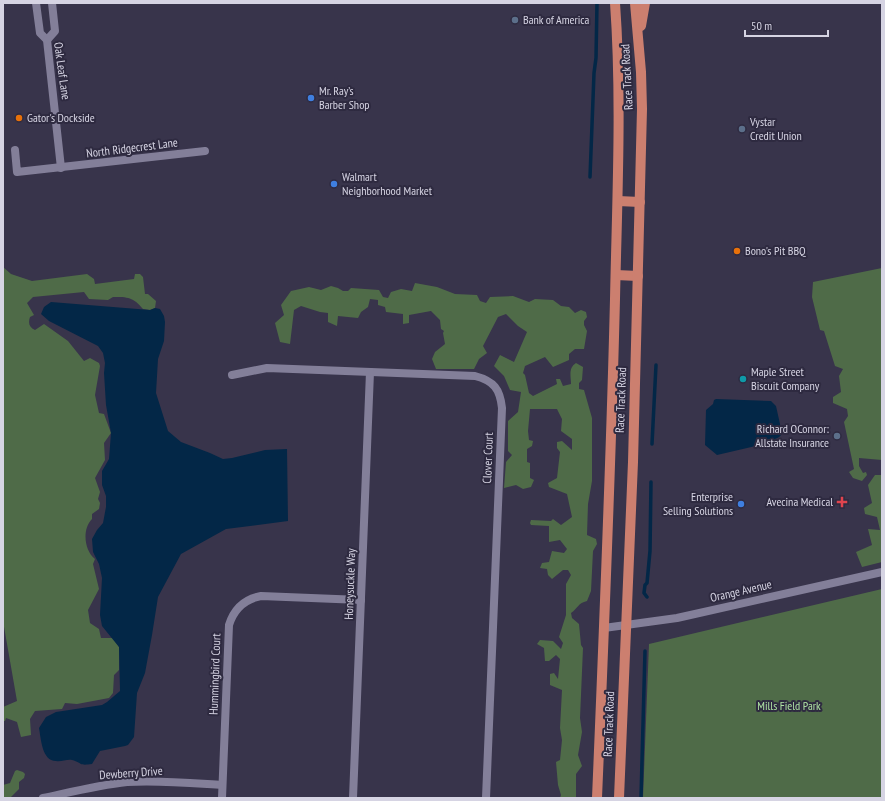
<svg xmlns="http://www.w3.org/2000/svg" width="885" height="801" font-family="'PT Sans Narrow',sans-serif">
<rect width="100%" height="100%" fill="#38344b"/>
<g fill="#4f6b48">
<path d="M3,267l8,7 21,7 55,-7 7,5 1,5 39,-5 1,-5h5l3,3 2,17h3l8,7 -1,7 -5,2 -7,-1c-10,-12 -15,-12 -30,-12l-5,3 -19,-1 -5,-7 -51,5 -6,6 7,12 -4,2c-2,6 -1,10 5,13l9,-6 24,17 16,20 6,-3 9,5 1,3 -5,29 4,18 5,1 7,19 -7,10 1,17 -10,18 5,14 -2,7 2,4 -1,6 -7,5v5c-10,10 -8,31 3,40l-2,5 6,25 -11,21 2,13 9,6 2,9h12l6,9v23l-5,5 -1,18 -4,5 -32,6 -12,-1 -3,6 -27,2 -5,8 1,16 -10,2 -4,-15 -11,-4 -1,3h-2v-14l14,-6 -14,-80z"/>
<path d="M882,268v192l-23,-2v8l4,7 3,-1 1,3 -5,6 -9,-3 -4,-6 5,-3 -10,-47 4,-6 -1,-7 -14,-6v-6l8,-5 -2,-16 4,-7 -8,-3 -11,-35 -4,-1 -8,-33 1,-15z"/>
<path d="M415,283l22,4 18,7 22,1 3,6 6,2 4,-6 23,-1 16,6 6,-3 18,1 8,6 8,1 6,6 6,-3 5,2 1,5 -3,4v4l3,6 -3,18h-9l-6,5v6l-16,7 -8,-10 -20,9 -2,7 2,2 4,18 4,3 24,-12 -1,-5h4l3,7 8,-2c0,-7 -3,-16 5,-21l7,4 -1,13 -3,3v6l5,1 8,28v63l-4,23 -1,31 9,4 1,5 -4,7 -2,40 -4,10c-9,2 -9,7 -16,12l1,5 7,6 2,21 2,3 -3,70 2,14 -4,23 4,11 -6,8v24h-16l1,-3 -3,-10 -2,-23 4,-2 2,-20 -2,-12 2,-38 -12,-5v-11l4,-1 4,6 2,-20 -4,-4 -7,6h-4l-1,-13 -7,-4 3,-4 13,1 8,8 2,-6 -4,-6 7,-22v-31l5,-9 -3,-5h-5l-11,9 -4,-4 -1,-6 -7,-1 2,-5 7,-1 3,-11 12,2 3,-4 -7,-9 -11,2v-16l-18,-1 -1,-2 1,-3 20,1 2,-2 8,6 11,-8 -5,-23 -18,-7 -1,-4 9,-5 3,-26 -3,-4v-6l5,-1 10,9v-11l-11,-8 1,-12 -5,-10h-27l-2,22 1,9 4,1 -1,5 -5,3v13l3,1v15l4,2 -3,7 -8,2 -7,-4 -12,3 2,-26 6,-7 -4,-4v-30l10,-9 3,-20 -11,-2 -6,-14 -10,-10 6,-11 14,7 13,-30 -9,-6 -12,-12 -8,3 -15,29 4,7 -8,6 -5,10h-38l-4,-10 3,-7 10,-8 -2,-11 1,-2 -3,-2 -1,-9 -9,-9 -22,4v8l-6,1v-10l-17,-2 -1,-5 -7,-2v-5l-8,-1 -2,8 -7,5 -3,6 -20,-2 -1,10 -9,-4v-9l-8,-1 -19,-6 -7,4 -4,34 -10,-2 -5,-19 9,-8 -3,-10 10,-14 18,-4 12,3 10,-4 7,2 5,3h5l3,-3 28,2 4,7 5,1 3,-6 10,-3 11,2z"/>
<path d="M875,475h7v87l-20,5 -6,-15 16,-7 -4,-16 12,1 -3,-13 -12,-3 -1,-6 8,-5 -4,-18z"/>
<path d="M882,589v209h-239l6,-154z"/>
<path d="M17,770l6,2 2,2 -1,4 -5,4v7l-8,8 -8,1v-13l7,-2 5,-12z"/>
</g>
<g fill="#032747">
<path d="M51,302l99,8 5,-2 5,1 4,7 1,6 -1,19 -6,18 -2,34 12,38 13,11 29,11 13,6 9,-1 33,-8 22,-1 1,72 -62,8 -45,25 -23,43 -6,38 -7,38 -8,20 -3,44 -6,8 -3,1 -25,5 -8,13c-14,2 -9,-1 -20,-4 -5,-1 -11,2 -16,1 -14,0 -15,-22 -17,-33l7,-11 10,-5 46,-7 5,-3 13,-11 -1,-44 -17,-21 -2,-11 2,-37 -3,-14 -6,-12 -1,-13 5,-9 6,-7 3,-16v-11l-4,-11v-14l7,-12 2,-26 -5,-28 -2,-32 1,-10 -2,-10 -5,-7 -49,-25 -8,-7 3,-7z"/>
<path d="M716,399l55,2 5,5 6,27c-3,9 -16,5 -22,12l-43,10 -12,-10 1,-35 7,-6 1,-4z"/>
</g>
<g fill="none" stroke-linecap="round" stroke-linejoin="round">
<g stroke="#032747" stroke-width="3.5">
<path d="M590,177l4,-104 2,-15 1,-55"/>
<path d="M652,444l4,-79"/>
<path d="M647,597l-3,-4 1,-8 2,-2 3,-32 1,-69"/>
<path d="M641,798l4,-147"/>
</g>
<g stroke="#837f99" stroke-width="8">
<path d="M36,3l4,30 7,7 14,128"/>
<path d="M47,40l8,-9 -3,-28"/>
<path d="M15,150l2,22 188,-21"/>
<path d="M232,375l35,-7 208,8c19,5 25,13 27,32l-16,390"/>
<path d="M43,798c28,-6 56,-13 84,-16 32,-2 64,1 95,3"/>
<path d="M222,798l7,-173c5,-16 16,-26 32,-29l100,4"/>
<path d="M353,798l17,-426"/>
</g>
<path stroke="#837f99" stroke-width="8" d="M604,628l73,-10 205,-46"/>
<g stroke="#cc7f6f" stroke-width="10">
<path d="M641,26l4,-23"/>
<path d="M618,201l22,1"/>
<path d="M616,275l22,1"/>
<path d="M597,798c7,-166 14,-333 18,-499 2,-98 7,-199 0,-296"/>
<path d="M619,798l14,-336 9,-353 -1,-37 -6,-69"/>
</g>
</g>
<g fill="#5c6f8a" stroke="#2e2a40" stroke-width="1.5">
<circle cx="515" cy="20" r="4"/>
<circle cx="742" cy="129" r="4"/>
<circle cx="837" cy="436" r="4"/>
</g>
<g fill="#3f7fe0" stroke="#2e2a40" stroke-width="1.5">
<circle cx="311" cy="98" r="4"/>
<circle cx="334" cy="184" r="4"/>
<circle cx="741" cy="504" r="4"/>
</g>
<g fill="#e8710a" stroke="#2e2a40" stroke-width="1.5">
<circle cx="19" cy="118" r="4"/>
<circle cx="737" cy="251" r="4"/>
</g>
<circle fill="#0f9aa8" stroke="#2e2a40" stroke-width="1.5" cx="743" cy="379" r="4"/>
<path fill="#e0444e" stroke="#2e2a40" stroke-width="1.5" d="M840 496h4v4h4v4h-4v4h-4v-4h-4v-4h4z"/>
<g text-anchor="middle" stroke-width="4" stroke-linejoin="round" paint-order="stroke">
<g font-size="12" fill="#d6d4e3" stroke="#2e2a40" text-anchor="start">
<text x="523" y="24">Bank of America</text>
<text x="319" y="95">Mr. Ray’s<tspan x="319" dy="14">Barber Shop</tspan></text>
<text x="27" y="122">Gator's Dockside</text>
<text x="750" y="126">Vystar<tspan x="750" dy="14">Credit Union</tspan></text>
<text x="342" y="181">Walmart<tspan x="342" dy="14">Neighborhood Market</tspan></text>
<text x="745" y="255">Bono's Pit BBQ</text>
<text x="751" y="376">Maple Street<tspan x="751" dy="14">Biscuit Company</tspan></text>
<text x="829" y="433" text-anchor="end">Richard OConnor:<tspan x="829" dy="14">Allstate Insurance</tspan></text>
<text x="733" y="501" text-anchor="end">Enterprise<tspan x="733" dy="14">Selling Solutions</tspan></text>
<text x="833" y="506" text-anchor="end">Avecina Medical</text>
</g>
<g font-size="12" fill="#d6d4e3" stroke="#2e2a40">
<text transform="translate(62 71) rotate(82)" y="4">Oak Leaf Lane</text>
<text transform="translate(627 77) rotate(-93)" y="4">Race Track Road</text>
<text transform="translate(132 148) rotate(-7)" y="4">North Ridgecrest Lane</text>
<text transform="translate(621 400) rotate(-88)" y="4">Race Track Road</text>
<text transform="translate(488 458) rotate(-88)" y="4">Clover Court</text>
<text transform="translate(350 584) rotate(-88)" y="4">Honeysuckle Way</text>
<text transform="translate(741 591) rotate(-13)" y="4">Orange Avenue</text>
<text transform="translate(215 674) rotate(-88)" y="4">Hummingbird Court</text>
<text transform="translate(609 724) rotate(-88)" y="4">Race Track Road</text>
<text transform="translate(131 773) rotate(-4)" y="4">Dewberry Drive</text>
</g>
<g font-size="12" fill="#ade0a1" stroke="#2e2a40">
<text x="789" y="710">Mills Field Park</text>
</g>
</g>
<rect width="885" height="801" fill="none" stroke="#d6d4e3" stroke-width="8"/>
<path d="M745 30v6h83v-6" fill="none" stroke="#d6d4e3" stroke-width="2"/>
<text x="751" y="30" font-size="12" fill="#d6d4e3" stroke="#2e2a40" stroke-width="3" paint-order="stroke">50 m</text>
</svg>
